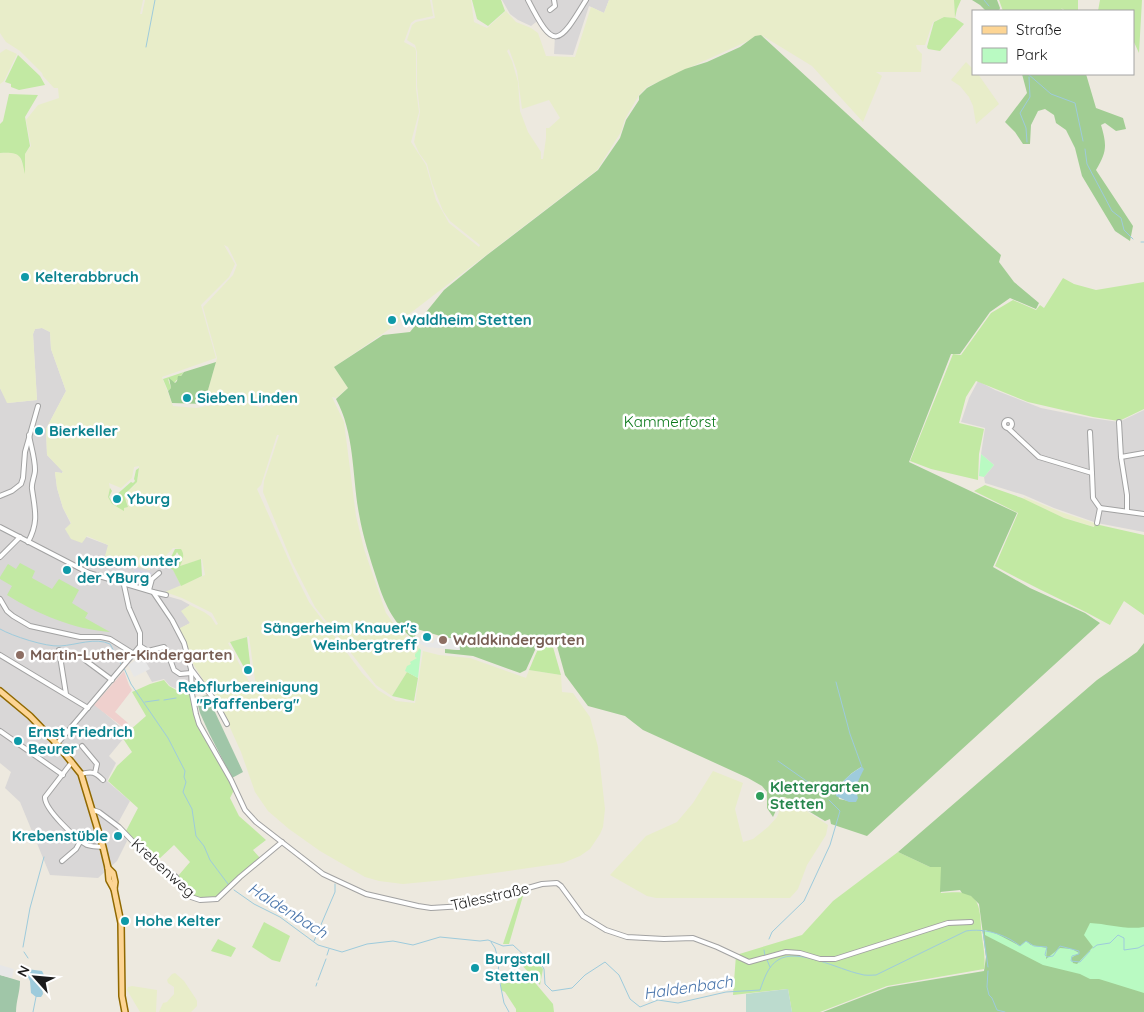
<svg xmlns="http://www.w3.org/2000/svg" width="1144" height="1012" font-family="Quicksand,sans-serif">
<rect width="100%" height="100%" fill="#ede9df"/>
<g fill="#d9d7d7">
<path d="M502,0h107l-5,13 -15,-7 -16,49 -19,-1 1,-18 -5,-2 -10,-15 -9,7 -13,-6 -8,-6z"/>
<path d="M42,328l8,4 1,17 15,42 -20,38 1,26 16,16 -1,2 -7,-1 2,16 6,20 8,16 -6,5 43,16 13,15 29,10 -1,-9 24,8 8,17 -15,6 1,4 14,4 9,5 -8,6 8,12 -14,8 9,21 4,18v18l-10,2 -9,-4 -6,-7 -12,3 -15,-27 -43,49 34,29 -19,23 7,7 -9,18 23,20 -12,22 9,18 -10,20 -19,17 -48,-3 -30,-73 -15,-14 6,-16 -11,-9v-375l8,15 29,-3 -4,-66 2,-5z"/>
<path d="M978,381l17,9 46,18 50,10 28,4 25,-12v122l-47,-9 -43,-15 -30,-13 -39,-12 -1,-6 10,-12 -13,-11 4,-26 -24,-6 8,-24z"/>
</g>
<path fill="#efd0cd" d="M124,671l5,14 3,5 -17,22 13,11 -4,5 -30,-23z"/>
<g fill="#e8edc9" fill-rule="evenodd">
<path d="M0,0h143l-3,14h2l3,-14h285l3,16 -18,4 -4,3 -7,19 11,6 1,3v38l3,23 -8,30 15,23 10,35 13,23 30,24 1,-2 -30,-24 -7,-10 -11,-28 -5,-19 -8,-11 -5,-11 6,-30 -3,-26v-34l-2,-7 -8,-5 5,-15 4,-3 19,-4 -3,-18h39l3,22 13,6 19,-17 10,11 15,6 7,5 8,23 29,1 16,-50 13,6 5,-13h345l1,18 -11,-1 -11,5 -8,23h-9l1,4 5,5 -1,18h-45l6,4 -19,46 -51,-56 -51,-31 -114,52 -8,8 -14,24 -4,13 -24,38 -206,158 -57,39 14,21 -12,10 -4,-1 12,25 12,94 8,33 22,64 8,11 25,24 -2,10 -12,13 2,1 -15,24 -16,-11 -61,-78 -23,-45 -29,-70 1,-11 15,-46h-2l-16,50 -4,4 38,85 14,28 53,71 16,17 18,11 19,2 8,-52 16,4 31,3 56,20 3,-8 32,5 1,17 11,1 17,24 8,30 7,62 -2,18 -3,7 -10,15 -10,7 -17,7 -118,17 -42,4 -24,-3 -14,-4 -45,-26 -31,-22 -21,-18 -13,-19 -14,-40 -18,-40 -31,-50 -6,-17 -8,-16 12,-6 -9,-12 9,-6 14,7 7,5 5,8 2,-1 -6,-11 -30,-15 -17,-6 40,-17 -3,-16 -22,7 1,-17 -8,-1 -13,14 -11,-3 1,11 -29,-7 -1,-3 -15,-4 3,-11 -21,-9 -5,7 -11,-4 -6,-10 6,-6 -8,-15 -6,-20 -2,-16 7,1 1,-1 -16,-17 -1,-26 20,-38 -15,-42 -1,-17 -8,-4 -7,1 -2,5 4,66 -30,3 -7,-15v-235l12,-1 7,3 6,15v-16l6,-8 -5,-26 12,-15 21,-7 -1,-10h-4l-11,-12 -1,-3 -22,-22 -14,-9 -6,-9zM509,49l8,22 5,38 27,-9 11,18 -11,10h-3v10l-3,21h-2v-7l-13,-20 -8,-21 -2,-29 -6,-21 -5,-10zM224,245l4,2 9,18 -4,10 -30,32 14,51 -13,46 36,-5 21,5 29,-14 5,2 -10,3 -24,13 -11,-5 -13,-2 -41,7 -23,-2 -11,-29 54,-19 -15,-53 28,-28 6,-13zM139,466l-1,13 -3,6 -11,10 4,11 -4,2v2l-12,-6 -4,-8 2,-7 -1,-6 12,5 11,-10 2,-11zM249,636l7,52 -3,1 -25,-46z"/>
<path d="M6,49l11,5 -13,27 -4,3v-31z"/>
<path d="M966,62l7,7v5h5l21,30 -23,20 -3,-18 -4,-9 -9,-11 -9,-6z"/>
<path d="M1024,497l37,15 33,11 2,2 -1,2 -31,-9 -41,-19z"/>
<path d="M713,771l30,12 -8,26 8,33 10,-3 15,-12 9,-10 8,-20 43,28 -2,10 -19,30 -9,24 -8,9h-134l-9,-2 -37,-21 36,-39 31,-14 16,-19z"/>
<path d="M175,973l9,8 12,18 1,2v5l-6,6h-32l4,-9 4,-1 7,-8v-7l-6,-4 -1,-3 5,-6z"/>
<path d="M132,986l25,4 -1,22h-16l-13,-22 1,-3z"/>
</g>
<g fill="#c2e9a3">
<path d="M472,0h29l4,11 -17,15 -11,-7z"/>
<path d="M954,0h7l-4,9 -2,9 9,6 -24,27 -12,-2 -1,-2 7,-25 10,-5 11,1z"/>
<path d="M999,0h79v11h-12l-5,-3 3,3h-61z"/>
<path d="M1100,0h42l-3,53 -6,-13v-29h-35z"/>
<path d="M18,55l22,21 5,9 -26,5 -8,-3v-3l-6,-2z"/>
<path d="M9,94l29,1 -13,22 5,29 -5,8v20c-4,-19 -4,-22 -25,-21v-29l3,-3z"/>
<path d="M1063,278l11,6 22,6 48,-8v127l-25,12 -26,-4 -65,-15 -52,-21 -10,16 -7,26 25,6 -5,25 -1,26 -47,-11 -21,-8 43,-107 8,1 30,-42 22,-13 23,10 4,-5 4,3z"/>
<path d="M184,372l-10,11 -6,-4 3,9 -3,3 -5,-12z"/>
<path d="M139,468l-2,14 -13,13 4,12 -4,1v3l-12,-7 -4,-7 2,-9 2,3 -3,6 5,8 3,1 -1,-3 6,-3 -3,-5 -6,4 1,-2 17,-15 2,1 2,-2 -1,-2 2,-9z"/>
<path d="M985,485l37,13 42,20 30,9 1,-3 49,11v80l-20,-14 -14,24c-38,-21 -77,-38 -115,-59l23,-53 -44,-22z"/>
<path d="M175,549h6c4,6 2,11 -1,17l21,-7 1,17 -21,10 -8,-16 -3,-2 6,-3 4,-8 -3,-5 -5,9 -4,2z"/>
<path d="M20,563l15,8 -3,7 20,11 7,-10 20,11 -7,13 16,10 -3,5 25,14c-38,-3 -72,-18 -103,-37l5,-9 -12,-7v-2l8,-13 8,5z"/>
<path d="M247,637l3,26 -1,9 -3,-1 -16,-29z"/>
<path d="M548,639l3,1 10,35 -32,-5c5,-10 8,-25 19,-31z"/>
<path d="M407,672l11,6 -4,23 -22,-5z"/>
<path d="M164,680l5,6 9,5 12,-2 2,17 6,22 12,18 24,44 -4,8 9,18 27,24 -13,10 7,8 -44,39 -16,2 -8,-3 -14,-20 12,-14 -16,-17 -16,15 -19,-15 -13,-14 12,-23 -30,-27 9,-15 15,-14 -10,-15 24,-21 -14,-24 18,-8z"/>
<path d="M898,852l32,15h11v26c31,-3 39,1 40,34 1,15 5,27 3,42l-97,17 -67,26h-28l-4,-23 -55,6 3,-40 66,-20 31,-34z"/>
<path d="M525,889l-16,55h-6l18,-54z"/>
<path d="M264,922l26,14 -10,26 -8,-2 -20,-13z"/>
<path d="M218,939l18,9 -5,9 -20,-6z"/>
<path d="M523,958l14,3 6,8 -3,16 -20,-22z"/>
<path d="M526,972l27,32 1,8h-38v-3l-11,-17 -4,-2v-13h2l1,6h14z"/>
</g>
<g fill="#a1cd93" fill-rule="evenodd">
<path d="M972,0h25l3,8 -1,3h-13l-6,-6z"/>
<path d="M761,35l240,220 -2,7 15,20 25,21 -3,6 -26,-11 -20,14 -30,42h-9l-42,108 108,51 -24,54 37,21 55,25 15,10 -233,213 -36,-12 -1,-5 -5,2 -40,-24h-3l-9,20 -6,-9v-16l-5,-6 -14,-8 -105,-48 -18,-14 -37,-10 -23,-31 -10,-36 -3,-4 -7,1 -5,3 -14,31 -6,3 -47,-17 -28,-3v-4l14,1v-12h-12l-30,-9 -2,8 -3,1c-19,-15 -28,-36 -35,-58 -7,-22 -14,-43 -18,-66 -7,-38 -4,-80 -23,-115l12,-11 -14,-21 49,-32 27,-3 34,-42 43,-35 111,-85 22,-32 6,-18 13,-20v-4l8,-8 13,-7 25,-12 22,-7 33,-15 15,-11zM861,767l-5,17 1,12 -3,6 -15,-3 -2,-12 15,-14z"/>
<path d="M1022,74h64l10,34 27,10 3,11 -10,2 -11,-8 -4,2c6,20 6,27 -5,45l37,56 -3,15 -15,-10 -33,-55 -7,-28 -9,-18 -10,-7 -2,-8 -9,-6 -7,2 -7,14 -1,19h-7l-8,-12 -10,-10 22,-29z"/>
<path d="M216,362l-12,42 -32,-1 -4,-12 3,-3 -2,-10 6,5 2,-2 1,-5h3l3,-4z"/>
<path d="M1144,643v369h-321l65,-25 96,-16 2,-14 -7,-53 -8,-8 -9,-3 -2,-3 -20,2 1,-25h-11l-32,-15 199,-172 40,-28z"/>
</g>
<path fill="#bcdbce" d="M788,989l4,23h-46v-18z"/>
<g fill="#a0c6a8">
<path d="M207,695l36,77 -11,6 -23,-45 -9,-20 -4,-15z"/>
<path d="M0,975l20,6c0,11 -4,20 -4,31h-16z"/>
</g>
<g fill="#b9fac2">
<path d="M981,454l13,11 -10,12 -5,-1z"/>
<path d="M419,648l2,2 -3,28 -13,-7 2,-5 4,-2 -1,-2 7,-4 -2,-1v-3l3,-3z"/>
<path d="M1090,923c19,1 36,7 54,4v66l-45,-14h-9l-10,-5 -37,-9 -58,-30v-5l12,4 23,12 6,-5 5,4 16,3 -1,11 14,-11 12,1 7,4 -8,5 2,5 4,1 16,-17 -9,-12z"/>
</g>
<g fill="#e7e7e7">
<path d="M435,638h24l1,12 -33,-3 -9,-4 1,-3 14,3z"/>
<path d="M142,656l8,13 -16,8 -6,-12z"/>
<path d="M0,965l14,4 -2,9 -12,-3z"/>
</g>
<path fill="#d5d4e2" d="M135,569l17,4 -2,3 -9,-2 -5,10h-6z"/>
<g fill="#9ecbdc">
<path d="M862,767l2,2c-5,10 -10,18 -6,29l-2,4h-7l-13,-6c0,-11 17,-25 26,-29z"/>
<path d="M27,969l15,2 6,12 -6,4 1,7 -2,3h-5l-5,-4 -1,-12 -3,-6z"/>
</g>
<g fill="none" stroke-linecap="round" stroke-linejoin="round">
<g stroke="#9ecbdc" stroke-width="1">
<path d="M984,0l5,6"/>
<path d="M146,47l9,-47"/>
<path d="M1028,74l23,20 24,9 8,38"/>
<path d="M1027,142l-1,-14 -6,-15 10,-16 -1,-20"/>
<path d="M1085,149l2,15 25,47 9,7 3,12 9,9"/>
<path d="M1141,242h3"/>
<path d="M0,629c12,7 46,18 60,17 17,-1 35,-9 50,-2l11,20"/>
<path d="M124,668l7,16 37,54 17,33 -1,6 2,5 -3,10 9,17 4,27 8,10 6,14 18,24"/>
<path d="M836,682l14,52 12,33"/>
<path d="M164,700l12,-2"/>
<path d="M145,702l14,-2"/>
<path d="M778,761l37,26 10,9"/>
<path d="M234,890l20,14 26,13 38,28 24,7 25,-8 26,-3 20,4 27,-8 40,4 8,-1 15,6 10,-1 13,12 12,2 6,10 1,15 7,7 20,-3 13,-13 20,-13 14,13 11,24 10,8 18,-7 20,3 48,-11 34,-2c4,-11 8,-24 18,-30 19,-13 62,10 82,14 5,2 11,1 16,1l90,-44c18,-3 39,3 54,15l6,-5 8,5 13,1 -2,8 2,2 6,-1 7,-10 19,5v3l-7,2 -1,5 9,1 10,-11"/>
<path d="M983,931l5,36"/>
<path d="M769,939l3,-7 32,-31 26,-56 10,-34 -11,-11"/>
<path d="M314,941l21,-49v-8"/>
<path d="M491,942l4,6 4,14 -1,11 6,30 5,9"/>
<path d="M23,947l7,-39 14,-51"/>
<path d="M1093,948l4,-3 13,-2 8,-8 6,3v12l14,-2 6,-3"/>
<path d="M764,950l1,6"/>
<path d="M24,952l4,6"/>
<path d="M327,955l2,-6"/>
<path d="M767,960l3,7"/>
<path d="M988,971l-1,16 2,8 3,3 5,12 8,2"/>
<path d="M318,980l8,-21"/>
<path d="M316,986l1,-3"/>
<path d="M33,1012l3,-15"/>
</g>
<defs>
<g id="minor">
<path d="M528,0c26,51 30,46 58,0"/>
<path d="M550,10l5,-4 -1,-6"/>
<circle cx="1008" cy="424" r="4"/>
<path d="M1119,422l2,35 6,38v16"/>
<path d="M1008,428l31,29 53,16 1,25 7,10"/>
<path d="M1090,432l2,41"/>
<path d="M1121,457l23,-4"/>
<path d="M0,496l12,-5 9,-7 2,-6 2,-26 13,-46"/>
<path d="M1100,508l44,6"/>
<path d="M1097,523l3,-15"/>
<path d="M0,527l89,46 64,19 19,28 12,23 7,26 1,25 4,20 3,10 32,56 14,30 11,12 67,52 43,20 52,12 13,2 33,-2 78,-22 15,-1 4,3 22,30 23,14 21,7 37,2 29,-1 24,9 32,15 37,-10 14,1 20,6h15l113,-36 23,-1"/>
<path d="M28,542c11,-20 7,-32 4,-53 -1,-6 3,-13 3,-19 0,-12 -4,-23 -6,-35"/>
<path d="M0,557l20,-20"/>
<path d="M149,590l3,-11 7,-6"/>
<path d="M153,592l13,3"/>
<path d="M0,599l7,12 6,5 17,10 50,11h21l9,2 24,15"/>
<path d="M140,646l8,5 16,-4 3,4 7,19 6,4 11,-1"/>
<path d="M59,650l7,44"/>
<path d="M0,655l88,53"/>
<path d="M85,660l27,20"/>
<path d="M191,669l22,29 14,26"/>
<path d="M0,731l63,44"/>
<path d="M57,744l83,-98v-13l-11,-25 -5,-23"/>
<path d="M82,746l15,18 -2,9"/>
<path d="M72,762l-27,35c-1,12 31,42 42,48 5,2 11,1 16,2"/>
<path d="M81,774c11,-3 14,-2 22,6"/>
<path d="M93,810l6,2 20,15 22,23 35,27 15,20 9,3 17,-1 23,-22 42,-35"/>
<path d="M62,861l14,-12 5,-9"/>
</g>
<g id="major">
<path d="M0,691l30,25 27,28 24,30 22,73 5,21 1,12 5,9"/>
<path d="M108,868l5,5 2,9 -1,7 7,34 1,73 3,16"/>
</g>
</defs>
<use href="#minor" stroke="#a2a2a2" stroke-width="6"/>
<use href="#major" stroke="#916900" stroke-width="8"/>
<use href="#minor" stroke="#fff" stroke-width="4"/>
<use href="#major" stroke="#fdd594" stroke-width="5"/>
</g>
<g fill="#0f9aa8" stroke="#fff" stroke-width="2">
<circle cx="25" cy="277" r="5"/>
<circle cx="392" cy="320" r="5"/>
<circle cx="187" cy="398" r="5"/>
<circle cx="39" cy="431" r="5"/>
<circle cx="117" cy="499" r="5"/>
<circle cx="67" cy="570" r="5"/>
<circle cx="427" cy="637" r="5"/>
<circle cx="248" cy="670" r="5"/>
<circle cx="18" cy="741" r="5"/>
<circle cx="118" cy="836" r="5"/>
<circle cx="125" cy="921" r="5"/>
<circle cx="475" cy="968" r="5"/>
</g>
<g fill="#8d6e63" stroke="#fff" stroke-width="2">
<circle cx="443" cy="640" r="5"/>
<circle cx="20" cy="655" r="5"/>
</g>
<circle fill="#2e9e5b" stroke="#fff" stroke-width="2" cx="760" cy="796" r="5"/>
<g text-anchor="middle" stroke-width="5" stroke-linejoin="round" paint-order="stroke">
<g font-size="15" font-weight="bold" fill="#0d838f" stroke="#fff" text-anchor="start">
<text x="35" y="282">Kelterabbruch</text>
<text x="402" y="325">Waldheim Stetten</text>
<text x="197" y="403">Sieben Linden</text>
<text x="49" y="436">Bierkeller</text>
<text x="127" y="504">Yburg</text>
<text x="77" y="566">Museum unter<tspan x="77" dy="17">der YBurg</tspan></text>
<text x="417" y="633" text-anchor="end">Sängerheim Knauer's<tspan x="417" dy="17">Weinbergtreff</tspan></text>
<text x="248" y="692" text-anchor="middle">Rebflurbereinigung<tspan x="248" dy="17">"Pfaffenberg"</tspan></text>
<text x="28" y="737">Ernst Friedrich<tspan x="28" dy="17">Beurer</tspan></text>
<text x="108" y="841" text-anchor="end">Krebenstüble</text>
<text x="135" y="926">Hohe Kelter</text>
<text x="485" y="964">Burgstall<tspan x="485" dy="17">Stetten</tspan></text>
</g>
<g font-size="15" fill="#097818" stroke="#fff">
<text x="670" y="427">Kammerforst</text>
</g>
<g font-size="15" font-weight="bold" fill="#785e54" stroke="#fff" text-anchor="start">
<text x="453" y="645">Waldkindergarten</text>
<text x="30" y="660">Martin-Luther-Kindergarten</text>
</g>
<g font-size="15" font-weight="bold" fill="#27864d" stroke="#fff" text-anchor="start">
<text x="770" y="792">Klettergarten<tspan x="770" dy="17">Stetten</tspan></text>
</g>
<g font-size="15" fill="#1b1b1b" stroke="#fff">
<text transform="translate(163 868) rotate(42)" y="5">Krebenweg</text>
<text transform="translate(490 897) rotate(-13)" y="5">Tälesstraße</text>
</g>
<g font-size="16" font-style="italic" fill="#4773aa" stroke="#fff">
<text transform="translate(288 910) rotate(32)" y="6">Haldenbach</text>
<text transform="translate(688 987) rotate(-8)" y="6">Haldenbach</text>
</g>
</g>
<rect x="972" y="10" width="162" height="65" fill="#ffffff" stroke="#a4a4a4"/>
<rect x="982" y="26" width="25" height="8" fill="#fdd594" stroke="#a4a4a4"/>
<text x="1016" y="35" font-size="15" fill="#1b1b1b">Straße</text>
<rect x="982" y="48" width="25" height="15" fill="#b9fac2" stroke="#a4a4a4"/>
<text x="1016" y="60" font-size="15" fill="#1b1b1b">Park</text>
<g transform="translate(35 977) rotate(297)" stroke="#ffffff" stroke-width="4" paint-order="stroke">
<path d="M0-4L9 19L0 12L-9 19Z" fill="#1b1b1b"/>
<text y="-8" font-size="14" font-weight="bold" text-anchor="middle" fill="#1b1b1b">N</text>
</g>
</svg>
